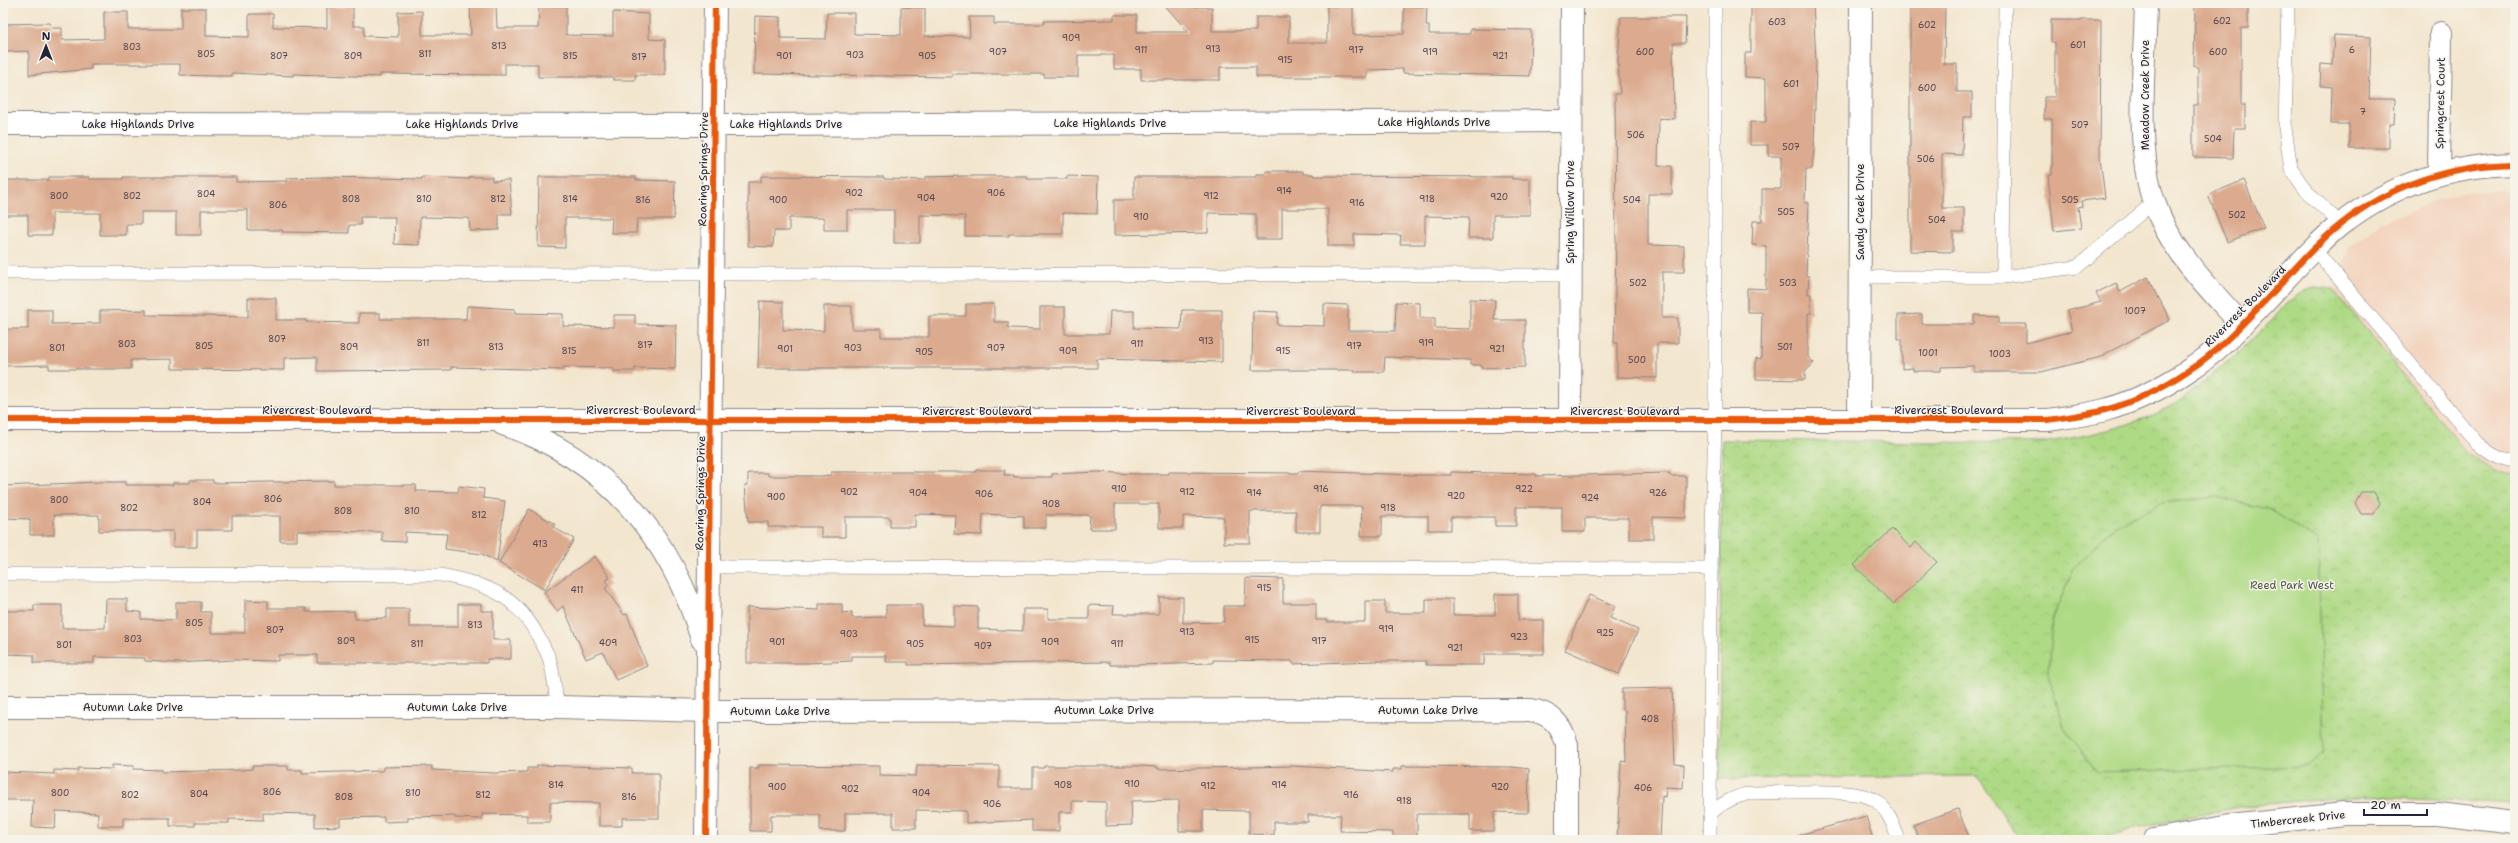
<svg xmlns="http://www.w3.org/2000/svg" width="2518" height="843" font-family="'Shantell Sans',sans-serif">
<defs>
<pattern id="park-crowns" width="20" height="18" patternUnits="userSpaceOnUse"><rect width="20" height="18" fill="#afda85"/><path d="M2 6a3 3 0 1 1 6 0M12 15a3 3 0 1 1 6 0" fill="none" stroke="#96bb74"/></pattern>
</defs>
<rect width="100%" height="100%" fill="#f7f3e8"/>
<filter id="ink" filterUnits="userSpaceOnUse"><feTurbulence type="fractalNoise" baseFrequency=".025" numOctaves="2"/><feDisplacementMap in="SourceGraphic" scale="8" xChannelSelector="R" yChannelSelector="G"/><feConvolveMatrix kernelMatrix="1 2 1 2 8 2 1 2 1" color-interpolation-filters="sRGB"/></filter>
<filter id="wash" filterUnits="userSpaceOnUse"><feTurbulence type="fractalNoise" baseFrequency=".012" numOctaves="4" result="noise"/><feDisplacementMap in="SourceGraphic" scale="16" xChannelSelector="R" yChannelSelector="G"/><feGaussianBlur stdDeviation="0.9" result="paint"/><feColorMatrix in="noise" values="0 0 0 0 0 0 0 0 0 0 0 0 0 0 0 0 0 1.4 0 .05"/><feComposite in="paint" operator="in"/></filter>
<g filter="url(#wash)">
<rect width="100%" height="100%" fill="#f3e6cf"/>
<path fill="#f3d4bf" d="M2515,191v285l-18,-4 -31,-20 -132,-163 15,-41 32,-26 79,-30z"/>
<path fill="url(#park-crowns)" stroke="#687e60" d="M2314,287l19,2 133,163 30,20 19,4v328l-119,-7 -79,2 -78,8 -104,21 -36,12h-79l-43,-64 -258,3 3,-339 320,3c46,-7 107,-19 146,-48 23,-18 45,-38 67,-58 20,-18 33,-41 59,-50z"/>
<path fill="#afda85" stroke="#687e60" d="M2217,497l54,13 47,31 6,211 -15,14 -212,6 -33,-45 -16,-53 4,-55 22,-51 38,-40 50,-25z"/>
<g id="blocks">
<g fill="#dcaa8e">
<path d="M1163,3h27l-1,4h23v24h44v-14h33v26h38v-37h26v29l51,-1v-28l23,1 -1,19h3v8h41v-5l61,1 -1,46 -127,-3v-4l-36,1v7h-111v-10h-36v13h-79v-11h-27v-14h-36v22h-34v-3h-92v3l-198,-3 1,-58 25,1v21l46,1 1,-26h27v21l47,1v-28l24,1v28l45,1 -1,-20h25v7h50v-3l70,-1v-5h23v17h51z"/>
<path d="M1751,3h62l3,58 -2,88 -2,20h-6l-1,34h4l-3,73h3l-1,18h3v19h-3v44l6,6 -9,9v8l-49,-1v-21l5,1 1,-47h-15v-24l19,1v-43l-14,-1 1,-24h9v-32h19v-33h-13v-11h-18v-23h16v-44l-21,-1v-24h6z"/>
<path d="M1910,3h35l-1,61h13v28h15v25h-9l-1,38 -20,-1v54h22v24h-11v20l-43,-1z"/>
<path d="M2195,3l53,1v24h-7v77h4v23h-11l-1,30 -40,-1v-52h5v-38h-4z"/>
<path d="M470,5h26l1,23h41l1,-22h27v29l47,1v-24l36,2v25l16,1v35h-30v5h-22v-3h-75v-13h-33v11l-125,-1v3l-87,-3v2l-61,-3v3h-20l-32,-1v-11h-89v5l-62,6v-24l-26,1v-28l47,-1 1,5h11v12l42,-1v-27h24v17h53v-21h25v28l43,1v-23h24v13l54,1v-21h26v19h11v10l34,1v-25l24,-1v24h49z"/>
<path d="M1621,17h65l-1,26h-12l1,76 -15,-1 -1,48h14v28h-24v51l36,1v26h-22v46h16v25h-21v35l-40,-1v-34h-3l2,-98 -1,-151h5l-2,-33z"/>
<path d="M2051,20h50l-1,137 5,41 -23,3 1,5 -5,1 3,21 -27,3 -6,-55 4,-1v-56h-8v-22h11v-55h-4z"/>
<path d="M2334,35l37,2 -2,62h26l-1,25h-5v24h-40v-24h-18l1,-37 -12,-1 1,-22 11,1z"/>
<path d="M1266,171h37v3h10v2l199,1v2h18v36h-37v23h-25l1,-21 -44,-1v28h-25l1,-9 -47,-1v12h-26v-37h-46v30h-26v-25l-48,-1v20l-94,2v-35h20v-23h122v-3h10z"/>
<path d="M761,176l123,1v2l41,1v-3l40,-1h62v3h40v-3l31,1 -1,37 -34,-1v21h-54v2h-44v-20l-45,-1v28h-26v-33h-47v20h-23v-12h-35v13h-15l-1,16 -25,-1v-64h13z"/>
<path d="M49,177h40v2h34v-2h113v5l51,-1v-3l37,-1 98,2v-2l47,2v-2h23v4l17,-1 3,34h-13v16l-29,1 -1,-13 -49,-1 -1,28 -25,-1 1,-27h-35l1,8h-12v8l-67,-1v-2h-34v-20h-47v25h-25v-23h-35v12h-15v11h-26v-22h-48v22h-24v-20h-25v-35h46z"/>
<path d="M539,177h97v3l39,1 -1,38h-37l-1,14h-25l1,-15h-47v30l-27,-1z"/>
<path d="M2244,180l20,48 -37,14 -19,-47z"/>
<path d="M2148,277l22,43 -65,34v2l-64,16h-67v-6l-33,1v4h-28v-3l-11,1v-30h-4v-24l24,-1v10h52v-9l25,1v8h27v19l46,-12 -5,-20 34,-9 -5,-9 20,-10 4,9z"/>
<path d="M248,298h28v22h30v2l53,1v-10h21v6h86l1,-13 48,3v4l48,1v12l51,1v-12h21v9l41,1 -1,44 -40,-1v3h-22v-3l-50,-1v3l-112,-3v3l-134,1v-14l-33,1v12l-112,-1v-10l-41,1v9h-82v-4l-46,1v-37h25v-19h24v14l48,-1v-12l46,-1v5l102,2z"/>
<path d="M1470,299l25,1 -1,20h31v47l-44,1v-3h-11v-5l-85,-3 -1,15h-30v-2h-102l1,-59 25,1 -1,13 47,1v-22l24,1v26h47l1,-29 24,1v15h15v10l35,1z"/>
<path d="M760,301l23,1v28l41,1v-25h28v23h29v8h48v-21h37v-12h28v18h14v6l32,1v-22h25v27h44l1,-23h24v17l47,1 1,-19h40v52l-125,-3v9h-339z"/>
<path d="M976,470h29l-1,5h10v2h38v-3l47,-2 34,2h36v-2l128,1 2,-2 117,4h35v-3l85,2v2l134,-3v3h16v42l-33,-1v22h-24v-21h-44v14h-23v-25h-46v19h-21v-9h-44v13h-23v-14h-46v20h-21l1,-30h-42v26h-24v-21h-46v32h-26v-26l-41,-1v12h-24v-24h-44v25h-26l1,-14h-44v13h-22v-12l-41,-2 -1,21 -28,-1 1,-19 -40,-1v13h-25v-10h-45v20h-24v-10h-53v-5h-20l-3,-37h3v-12h20v3h53l10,-1v-3h145z"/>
<path d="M190,480h23v3l121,-2v4h82v6l42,1 1,-6 25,3 -1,9 22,3 -8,61 -15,-8 -37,-5 2,-15 -42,-2v10l-23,-1v-9l-85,-1v10h-17v-25h-48v14h-35v17h-24v-16h-74v-16h-45v20h-24v-16l-27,-1v-32l96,-4h26v3h48v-2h17z"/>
<path d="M2361,492h13l6,11 -6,11h-13l-6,-11z"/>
<path d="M529,509l26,15 -2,3 21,12 -29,51 -46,-27z"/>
<path d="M1892,529l19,19 5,-6 21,20 -43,42 -40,-39z"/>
<path d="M595,556l15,22 -4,2 3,5 -4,3 19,27 3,-1 20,52 -31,14 -13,-28 -17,7 -23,-53 -6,5 -13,-19z"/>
<path d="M1246,578l37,1v24h33v17h11v2h38v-21h20v12h41v-14h27v16h42v-21h23v26h26v34h-60v11h-58v-4h-51l-82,3 -1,-3 -79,-1v3l-78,2h-25v-3l-202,3v-3h-22v-6h-34v5l-45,2h-60v-56l72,3v-6h23v9l10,-1v6l34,-1v-12h36v20l32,1v-20l24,1v22l45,2v-22h25v10h41v-14l25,1 -1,8h46v-17h24v26l41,-1v-16h21z"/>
<path d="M1589,595l26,11 -5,12 28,12 -19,44 -54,-24z"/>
<path d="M106,599h21v12l14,1v7l35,1v-18h25v10h10v21h34v-33l23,1v7h38v4l48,-1 1,8 32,-1v-9h22v18h49v-23h23v7h12v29h18v19h-24v4h-170v-8h-39v6l-44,-1 -58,3 -31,-2v-3l-51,-1v6h-60v-8l-29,-1 -2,-43h31v-6h28v23h43z"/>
<path d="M1672,688l3,76 9,1 -1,23 -17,-1 -1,10 -3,-1 -2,44h-43l4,-79 5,1 -1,-52h-3v-21z"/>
<path d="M112,765l22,1 -1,3 29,1v2l80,-2 10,-1v-3h36v4h14v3l81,-2v-4l49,-1v4l62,3 33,-1v-4h10v-3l95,3v5h27v45h-37v8h-23v-23l-49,-1v20h-23v-7l-45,-1v5l-27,-1v-2l-47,1v4l-24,1v-5l-44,1v8l-25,1v-13l-52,-1v7l-34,-1v4h-34v3h-25v-8h-47v8h-25v-13l-42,-2 -1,17 -23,-1 1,-27h-30v-28l51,2v-4l24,1v-3l34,1z"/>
<path d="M759,765l120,1v9l37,1 1,-11 82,1v22h34v-20h11v-2h94l20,1v2l135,-3 100,6v-3h9v-3l110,1 17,2 -1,44 -34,-1v19h-24v-17h-53v24l-24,-1v-5l-53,-1 1,-16h-33v7h-34v13l-25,-1v-23l-46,-1v21h-24v-31l-48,1 1,24 -26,1v-24l-34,-1v11h-13v19h-27v-11l-66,3v-12l-50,-1v18h-23v-15h-48v18h-25v-16h-49v16h-21v-63h9z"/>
<path d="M1958,809l12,31h-51l-6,-15z"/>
<path d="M1866,816l7,24h-74v-5z"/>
</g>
</g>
</g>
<g filter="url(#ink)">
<use href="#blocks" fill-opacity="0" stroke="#8a8485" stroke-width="1"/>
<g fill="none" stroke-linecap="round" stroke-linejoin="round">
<defs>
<g id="service">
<path d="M2288,3l-3,125 6,41 16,23 34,32"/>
<path d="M2315,250l162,193c12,10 22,17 38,19"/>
<path d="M3,273l1567,2"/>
<path d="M1859,277h144l2,-274"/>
<path d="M2003,277l74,-10 77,-65"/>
<path d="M709,567l1002,2"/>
<path d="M3,574l438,1c45,9 74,19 97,61 4,8 10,17 12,25 4,15 5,31 8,46"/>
<path d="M1710,814c13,-12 25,-18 42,-21 25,0 107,-6 124,8 12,9 18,25 23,39"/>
<path d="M1710,840l1,-271 4,-148v-418"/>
</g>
<g id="minor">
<path d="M2146,3c-1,59 -11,144 8,199 16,48 55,86 88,123"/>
<path d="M3,124l730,1 837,-4"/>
<path d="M2439,173l2,-140"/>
<path d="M1859,420l2,-417"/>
<path d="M1570,421l2,-418"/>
<path d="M3,707h555l149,4 823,-1c21,3 32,15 37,35v95"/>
<path d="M2154,840l76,-14 114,-12h94l77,9"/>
</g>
<g id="tertiary">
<path d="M3,420h2045c19,-3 38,-5 57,-10 29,-8 59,-23 84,-40 27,-17 50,-42 72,-65 26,-27 51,-58 80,-81 51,-40 110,-59 174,-60"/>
<path d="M503,424c103,34 169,114 199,215"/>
<path d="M706,840l9,-837"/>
</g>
</defs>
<use href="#service" stroke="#8a8485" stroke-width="14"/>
<use href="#minor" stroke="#8a8485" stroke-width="24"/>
<use href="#tertiary" stroke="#8a8485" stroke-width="24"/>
<use href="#service" stroke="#fff" stroke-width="13"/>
<use href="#minor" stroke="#fff" stroke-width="22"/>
<use href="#tertiary" stroke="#fff" stroke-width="22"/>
<defs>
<g id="cycleway">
<path d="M3,420h2045c19,-3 38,-5 57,-10 29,-8 59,-23 84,-40 27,-17 50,-42 72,-65 26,-27 51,-58 80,-81 51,-40 110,-59 174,-60"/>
<path d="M706,840l9,-837"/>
</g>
</defs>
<use href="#cycleway" stroke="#f7f3e8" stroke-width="8"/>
<use href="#cycleway" stroke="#e8590c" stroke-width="6"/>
</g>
</g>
<g text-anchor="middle" stroke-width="3" stroke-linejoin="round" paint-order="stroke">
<g font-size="9" fill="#504450">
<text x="2222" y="24">602</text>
<text x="1777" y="25">603</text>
<text x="1927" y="28">602</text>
<text x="1071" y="41">909</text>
<text x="2078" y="48">601</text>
<text x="499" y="49">813</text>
<text x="132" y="50">803</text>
<text x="1213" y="52">913</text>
<text x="1141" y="53">911</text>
<text x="1356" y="53">917</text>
<text x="2352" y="53">6</text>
<text x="998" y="55">907</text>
<text x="1430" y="55">919</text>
<text x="1645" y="55">600</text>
<text x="2218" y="55">600</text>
<text x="206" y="57">805</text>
<text x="425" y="57">811</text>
<text x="855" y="58">903</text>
<text x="279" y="59">807</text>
<text x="353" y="59">809</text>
<text x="570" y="59">815</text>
<text x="784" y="59">901</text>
<text x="927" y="59">905</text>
<text x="1500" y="59">921</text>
<text x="639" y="60">817</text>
<text x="1285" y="63">915</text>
<text x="1791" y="87">601</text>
<text x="1927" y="91">600</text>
<text x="2363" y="115">7</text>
<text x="2080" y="128">507</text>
<text x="1636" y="138">506</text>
<text x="2213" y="142">504</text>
<text x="1791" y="150">507</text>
<text x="1926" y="162">506</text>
<text x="1284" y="194">914</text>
<text x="854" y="196">902</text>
<text x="996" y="196">906</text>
<text x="206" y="197">804</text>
<text x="59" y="199">800</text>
<text x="132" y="199">802</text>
<text x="1211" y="199">912</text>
<text x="1499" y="200">920</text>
<text x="926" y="201">904</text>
<text x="351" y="202">808</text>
<text x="424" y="202">810</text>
<text x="498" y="202">812</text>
<text x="570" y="202">814</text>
<text x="1427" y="202">918</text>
<text x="643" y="203">816</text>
<text x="778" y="203">900</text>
<text x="1632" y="203">504</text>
<text x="2070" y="203">505</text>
<text x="1357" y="206">916</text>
<text x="278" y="208">806</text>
<text x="1786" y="215">505</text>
<text x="2237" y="218">502</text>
<text x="1141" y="220">910</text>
<text x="1937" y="223">504</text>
<text x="1638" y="286">502</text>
<text x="1788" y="286">503</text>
<text x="2135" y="314">1007</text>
<text x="277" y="342">807</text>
<text x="1206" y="344">913</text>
<text x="423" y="346">811</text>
<text x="1426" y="346">919</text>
<text x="127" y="347">803</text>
<text x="1137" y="347">911</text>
<text x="645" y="348">817</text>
<text x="204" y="349">805</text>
<text x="1354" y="349">917</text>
<text x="349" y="350">809</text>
<text x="496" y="350">813</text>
<text x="1785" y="350">501</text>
<text x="57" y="351">801</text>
<text x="853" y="351">903</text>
<text x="996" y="351">907</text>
<text x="785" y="352">901</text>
<text x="1497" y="352">921</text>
<text x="569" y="354">815</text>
<text x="1068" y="354">909</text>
<text x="1283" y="354">915</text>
<text x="924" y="355">905</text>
<text x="1928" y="356">1001</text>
<text x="2000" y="357">1003</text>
<text x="1637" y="363">500</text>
<text x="1119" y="492">910</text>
<text x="1321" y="492">916</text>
<text x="1524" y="492">922</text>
<text x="849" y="495">902</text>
<text x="1187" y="495">912</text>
<text x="918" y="496">904</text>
<text x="1254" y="496">914</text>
<text x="1658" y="496">926</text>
<text x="984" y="497">906</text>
<text x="1456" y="499">920</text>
<text x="776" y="500">900</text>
<text x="1590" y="501">924</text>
<text x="273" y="502">806</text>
<text x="59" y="503">800</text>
<text x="202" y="505">804</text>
<text x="1051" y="507">908</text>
<text x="129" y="511">802</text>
<text x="1388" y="511">918</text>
<text x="343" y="514">808</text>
<text x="412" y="514">810</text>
<text x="479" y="518">812</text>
<text x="540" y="547">413</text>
<text x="1264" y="591">915</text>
<text x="577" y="593">411</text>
<text x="194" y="626">805</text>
<text x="475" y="628">813</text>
<text x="1386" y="632">919</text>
<text x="275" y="633">807</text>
<text x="1187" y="635">913</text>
<text x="1605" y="636">925</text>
<text x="849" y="637">903</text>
<text x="1519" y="640">923</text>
<text x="133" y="642">803</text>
<text x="1252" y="643">915</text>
<text x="346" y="644">809</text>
<text x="1319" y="644">917</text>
<text x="777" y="645">901</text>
<text x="1050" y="645">909</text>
<text x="608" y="646">409</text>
<text x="417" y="647">811</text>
<text x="915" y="647">905</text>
<text x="1117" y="647">911</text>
<text x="64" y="648">801</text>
<text x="983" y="649">907</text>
<text x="1455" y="651">921</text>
<text x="1650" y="722">408</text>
<text x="1132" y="787">910</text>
<text x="556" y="788">814</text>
<text x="1063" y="788">908</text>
<text x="1279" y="788">914</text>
<text x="1208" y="789">912</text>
<text x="777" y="790">900</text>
<text x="1500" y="790">920</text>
<text x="1643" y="791">406</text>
<text x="850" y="792">902</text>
<text x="272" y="795">806</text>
<text x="60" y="796">800</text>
<text x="413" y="796">810</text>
<text x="921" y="796">904</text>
<text x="199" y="797">804</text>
<text x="130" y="798">802</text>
<text x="483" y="798">812</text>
<text x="1351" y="798">916</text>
<text x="344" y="800">808</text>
<text x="629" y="800">816</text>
<text x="1404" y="804">918</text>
<text x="992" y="807">906</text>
</g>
<g font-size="11" fill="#22223b" stroke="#f7f3e8">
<text transform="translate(2145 95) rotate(-90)" y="4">Meadow Creek Drive</text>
<text transform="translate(2440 103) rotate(-89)" y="4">Springcrest Court</text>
<text x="1434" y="126">Lake Highlands Drive</text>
<text x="1110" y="127">Lake Highlands Drive</text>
<text x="138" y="128">Lake Highlands Drive</text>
<text x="462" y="128">Lake Highlands Drive</text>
<text x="786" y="128">Lake Highlands Drive</text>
<text transform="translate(703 169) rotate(-89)" y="4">Roaring Springs Drive</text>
<text transform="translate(1570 212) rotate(-90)" y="4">Spring Willow Drive</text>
<text transform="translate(1860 212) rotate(-90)" y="4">Sandy Creek Drive</text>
<text transform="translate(2245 306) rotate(-45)" y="4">Rivercrest Boulevard</text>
<text x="317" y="414">Rivercrest Boulevard</text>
<text x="641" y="414">Rivercrest Boulevard</text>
<text x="1949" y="414">Rivercrest Boulevard</text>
<text x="977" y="415">Rivercrest Boulevard</text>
<text x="1301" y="415">Rivercrest Boulevard</text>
<text x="1625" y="415">Rivercrest Boulevard</text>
<text transform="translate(700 493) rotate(-89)" y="4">Roaring Springs Drive</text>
<text x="133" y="711">Autumn Lake Drive</text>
<text x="457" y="711">Autumn Lake Drive</text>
<text x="1104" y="714">Autumn Lake Drive</text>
<text x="1428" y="714">Autumn Lake Drive</text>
<text x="780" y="715">Autumn Lake Drive</text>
<text transform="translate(2298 819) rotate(-6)" y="4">Timbercreek Drive</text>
</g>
<g font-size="11" fill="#4c5951" stroke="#f7f3e8">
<text x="2292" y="589">Reed Park West</text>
</g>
</g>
<rect width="2518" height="843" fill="none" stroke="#f7f3e8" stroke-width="16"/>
<g transform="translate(46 46)" stroke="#f7f3e8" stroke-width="3" paint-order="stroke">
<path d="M0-3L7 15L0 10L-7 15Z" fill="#22223b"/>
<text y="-6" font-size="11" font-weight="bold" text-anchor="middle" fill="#22223b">N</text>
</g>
<path d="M2364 809v6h63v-6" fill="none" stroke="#22223b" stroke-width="2"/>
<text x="2370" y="809" font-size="12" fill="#22223b" stroke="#f7f3e8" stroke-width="3" paint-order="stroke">20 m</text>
</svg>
